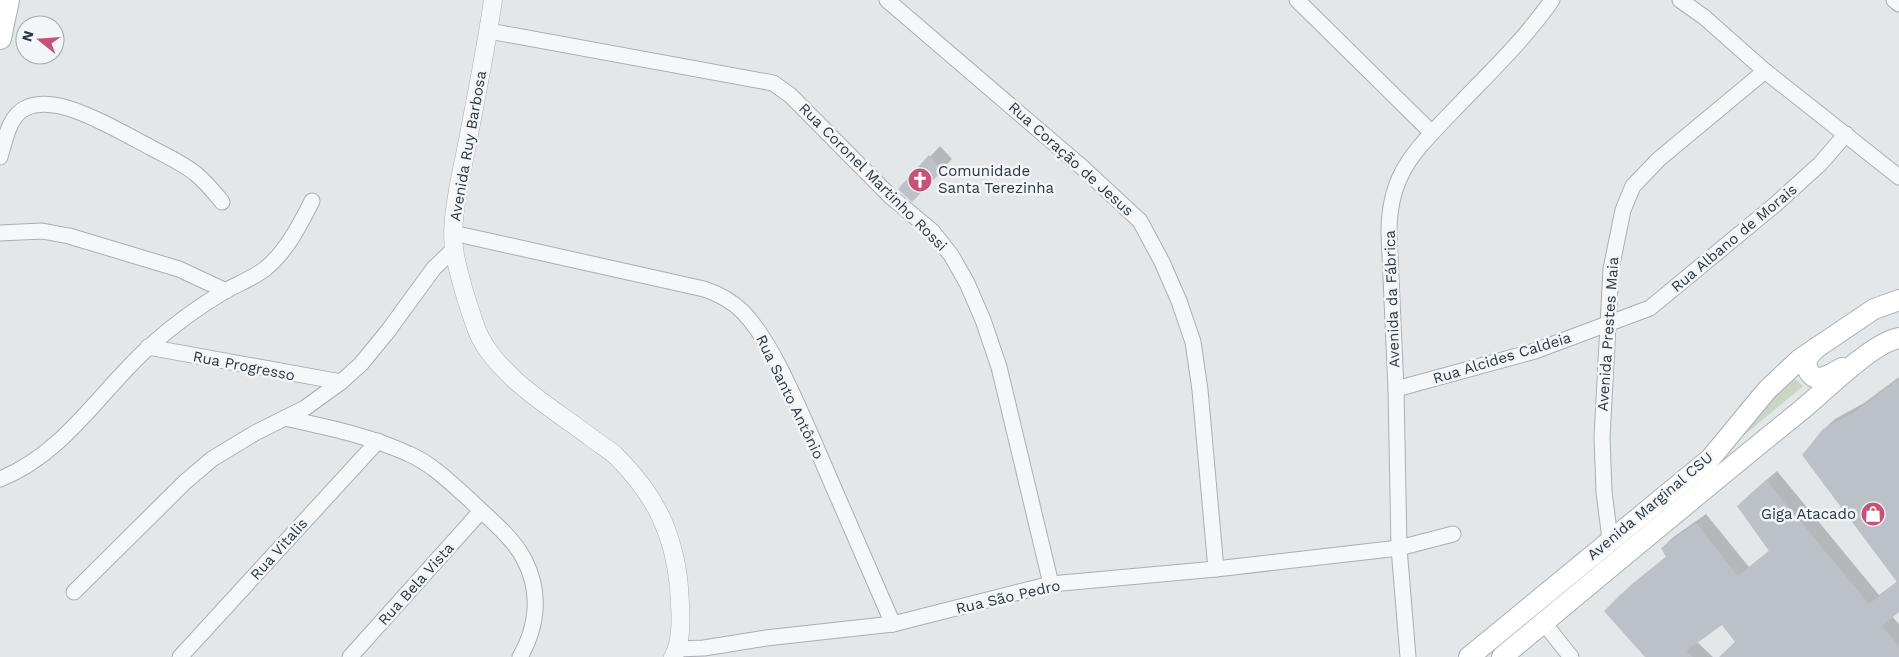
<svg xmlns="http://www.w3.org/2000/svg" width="1899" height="657" font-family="'Work Sans',sans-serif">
<rect width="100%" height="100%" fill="#e3e7ea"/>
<path fill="#cbd4c5" d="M1792,376l11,10 -97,81z"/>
<g fill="#0003">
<path d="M940,146l12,13 -40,41 -12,-11z"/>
<path d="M1899,377v233l-7,6 7,8v33h-179l16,-16 -14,-18 -25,19 16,15h-67l-40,-46 25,-26 36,-29 -5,-8 10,-10 34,-24 43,53 21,-17 -22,-54 29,-25 102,124 19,-14 -74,-152 11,-10 29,-16z"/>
</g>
<g fill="#bbc1c7">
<path d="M929,155l14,15 -31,32 -14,-13z"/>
<path d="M1899,379v233l-17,14 17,20v11h-180l16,-15 -13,-17 -36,26 7,6h-48l-41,-46 16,-16 46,-38 -5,-9 35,-25 42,53 31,-25 -32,-45 29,-26 103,124 28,-22 -95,-127 21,-26 30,-16z"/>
</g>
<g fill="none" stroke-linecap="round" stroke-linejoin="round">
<defs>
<g id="minor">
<path d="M887,0l196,168 57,53 22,41 17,39 14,41 7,48 16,179"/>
<path d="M1297,0l135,133"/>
<path d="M1680,0l24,17 61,54 134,106"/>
<path d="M1894,0l5,4"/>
<path d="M489,31l284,52 17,12 100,101 42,35 19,24 16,28 16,37 16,47 52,217"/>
<path d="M0,157c5,-16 9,-42 26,-49 10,-5 24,-4 34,-2 27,6 65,28 90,41 16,9 33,16 46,27 10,8 18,18 26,28"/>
<path d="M0,233l42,-2 27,5 110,33 47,22"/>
<path d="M453,233l251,56c15,5 28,12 39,23 29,30 54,92 71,130 26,61 53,122 79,182"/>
<path d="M148,347l193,35"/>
<path d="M1396,389l139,-38 115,-43 127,-105 43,-39 26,-30"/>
<path d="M285,418c42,9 85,18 124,36 23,10 43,30 61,46 18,18 42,36 54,59 17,32 14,67 -4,98"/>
<path d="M0,479c64,-25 100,-88 149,-132 23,-21 49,-40 76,-56 13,-7 28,-13 40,-22 21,-17 35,-44 47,-68"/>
<path d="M1610,539l-6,-47 -2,-55 9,-168 12,-59 10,-24 26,-27 106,-88"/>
<path d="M74,592l111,-110 27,-23 43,-26 50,-25 36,-26 20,-18 27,-33 46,-63 20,-19"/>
<path d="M1544,623l27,34"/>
<path d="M677,649l27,-1 62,-10 127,-14 158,-40 165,-15 183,-21 54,-14"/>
<path d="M180,657l198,-216"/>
<path d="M350,657l131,-146"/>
<path d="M1408,657l-9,-109 -3,-159 -7,-156c0,-21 3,-41 13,-60 11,-22 31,-41 48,-59 35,-37 73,-72 102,-114"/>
</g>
<path id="tertiary" d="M493,0c-7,49 -17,97 -26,145 -6,29 -17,76 -13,104 4,25 12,50 20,73 7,24 23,41 41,58 24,22 52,39 78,59 8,6 17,11 24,18 38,38 57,76 62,130 1,21 5,51 -6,70"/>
<g id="secondary">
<path d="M1816,348l-8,9 -2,7c6,23 22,12 36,4"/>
<path d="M1469,657l241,-198 57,-69 33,-31 74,-50 25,-9"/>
<path d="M1502,657c99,-82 197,-164 297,-245 24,-19 72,-69 100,-74"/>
</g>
<path id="primary" d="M0,38l8,-38"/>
</defs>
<use href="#minor" stroke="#a8afb4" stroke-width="17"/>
<use href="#tertiary" stroke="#a8afb4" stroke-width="19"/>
<use href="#secondary" stroke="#a8afb4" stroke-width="22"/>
<use href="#primary" stroke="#a3adb5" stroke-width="24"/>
<use href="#minor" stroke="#f6f7f9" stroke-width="15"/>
<use href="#tertiary" stroke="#f6f7f9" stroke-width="18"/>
<use href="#secondary" stroke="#fff" stroke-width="20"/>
<use href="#primary" stroke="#fff" stroke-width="22"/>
</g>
<defs>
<symbol id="church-disc" viewBox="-11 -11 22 22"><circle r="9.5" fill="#c55375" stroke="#f3f6f8"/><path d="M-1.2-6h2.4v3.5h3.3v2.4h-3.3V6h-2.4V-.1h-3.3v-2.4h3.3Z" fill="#fff"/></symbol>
<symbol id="shop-disc" viewBox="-11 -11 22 22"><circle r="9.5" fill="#c55375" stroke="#f3f6f8"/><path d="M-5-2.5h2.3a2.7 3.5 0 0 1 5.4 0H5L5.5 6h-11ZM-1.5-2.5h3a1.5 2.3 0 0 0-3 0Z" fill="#fff"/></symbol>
</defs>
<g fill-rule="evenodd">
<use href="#church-disc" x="906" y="166" width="28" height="28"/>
<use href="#shop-disc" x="1859" y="500" width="28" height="28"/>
</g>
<g text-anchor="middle" stroke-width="5" stroke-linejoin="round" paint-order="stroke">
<g font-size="15" fill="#2c3741" stroke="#f3f6f8">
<text transform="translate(468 146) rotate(-80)" y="5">Avenida Ruy Barbosa</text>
<text transform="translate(1071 159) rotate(42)" y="5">Rua Coração de Jesus</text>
<text transform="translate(873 177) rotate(45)" y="5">Rua Coronel Martinho Rossi</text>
<text transform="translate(1734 238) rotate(-40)" y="5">Rua Albano de Morais</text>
<text transform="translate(1392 299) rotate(-92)" y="5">Avenida da Fábrica</text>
<text transform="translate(1608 334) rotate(-86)" y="5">Avenida Prestes Maia</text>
<text transform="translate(1502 358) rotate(-17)" y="5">Rua Alcides Caldeia</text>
<text transform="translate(244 366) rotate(11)" y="5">Rua Progresso</text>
<text transform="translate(790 397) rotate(64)" y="5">Rua Santo Antônio</text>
<text transform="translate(1650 506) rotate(-40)" y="5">Avenida Marginal CSU</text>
<text transform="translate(279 549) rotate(-48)" y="5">Rua Vitalis</text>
<text transform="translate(416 584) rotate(-48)" y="5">Rua Bela Vista</text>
<text transform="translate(1008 597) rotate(-13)" y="5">Rua São Pedro</text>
</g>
<g font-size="15" fill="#2c3741" stroke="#f3f6f8" text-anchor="start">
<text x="938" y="176">Comunidade<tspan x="938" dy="17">Santa Terezinha</tspan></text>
<text x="1856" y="519" text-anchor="end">Giga Atacado</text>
</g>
</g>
<g transform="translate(40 40) rotate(287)"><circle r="24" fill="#f3f6f8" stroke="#a3aaaf"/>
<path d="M0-4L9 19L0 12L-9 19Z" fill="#c55375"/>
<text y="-8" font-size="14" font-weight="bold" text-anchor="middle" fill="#2c3741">N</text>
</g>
</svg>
